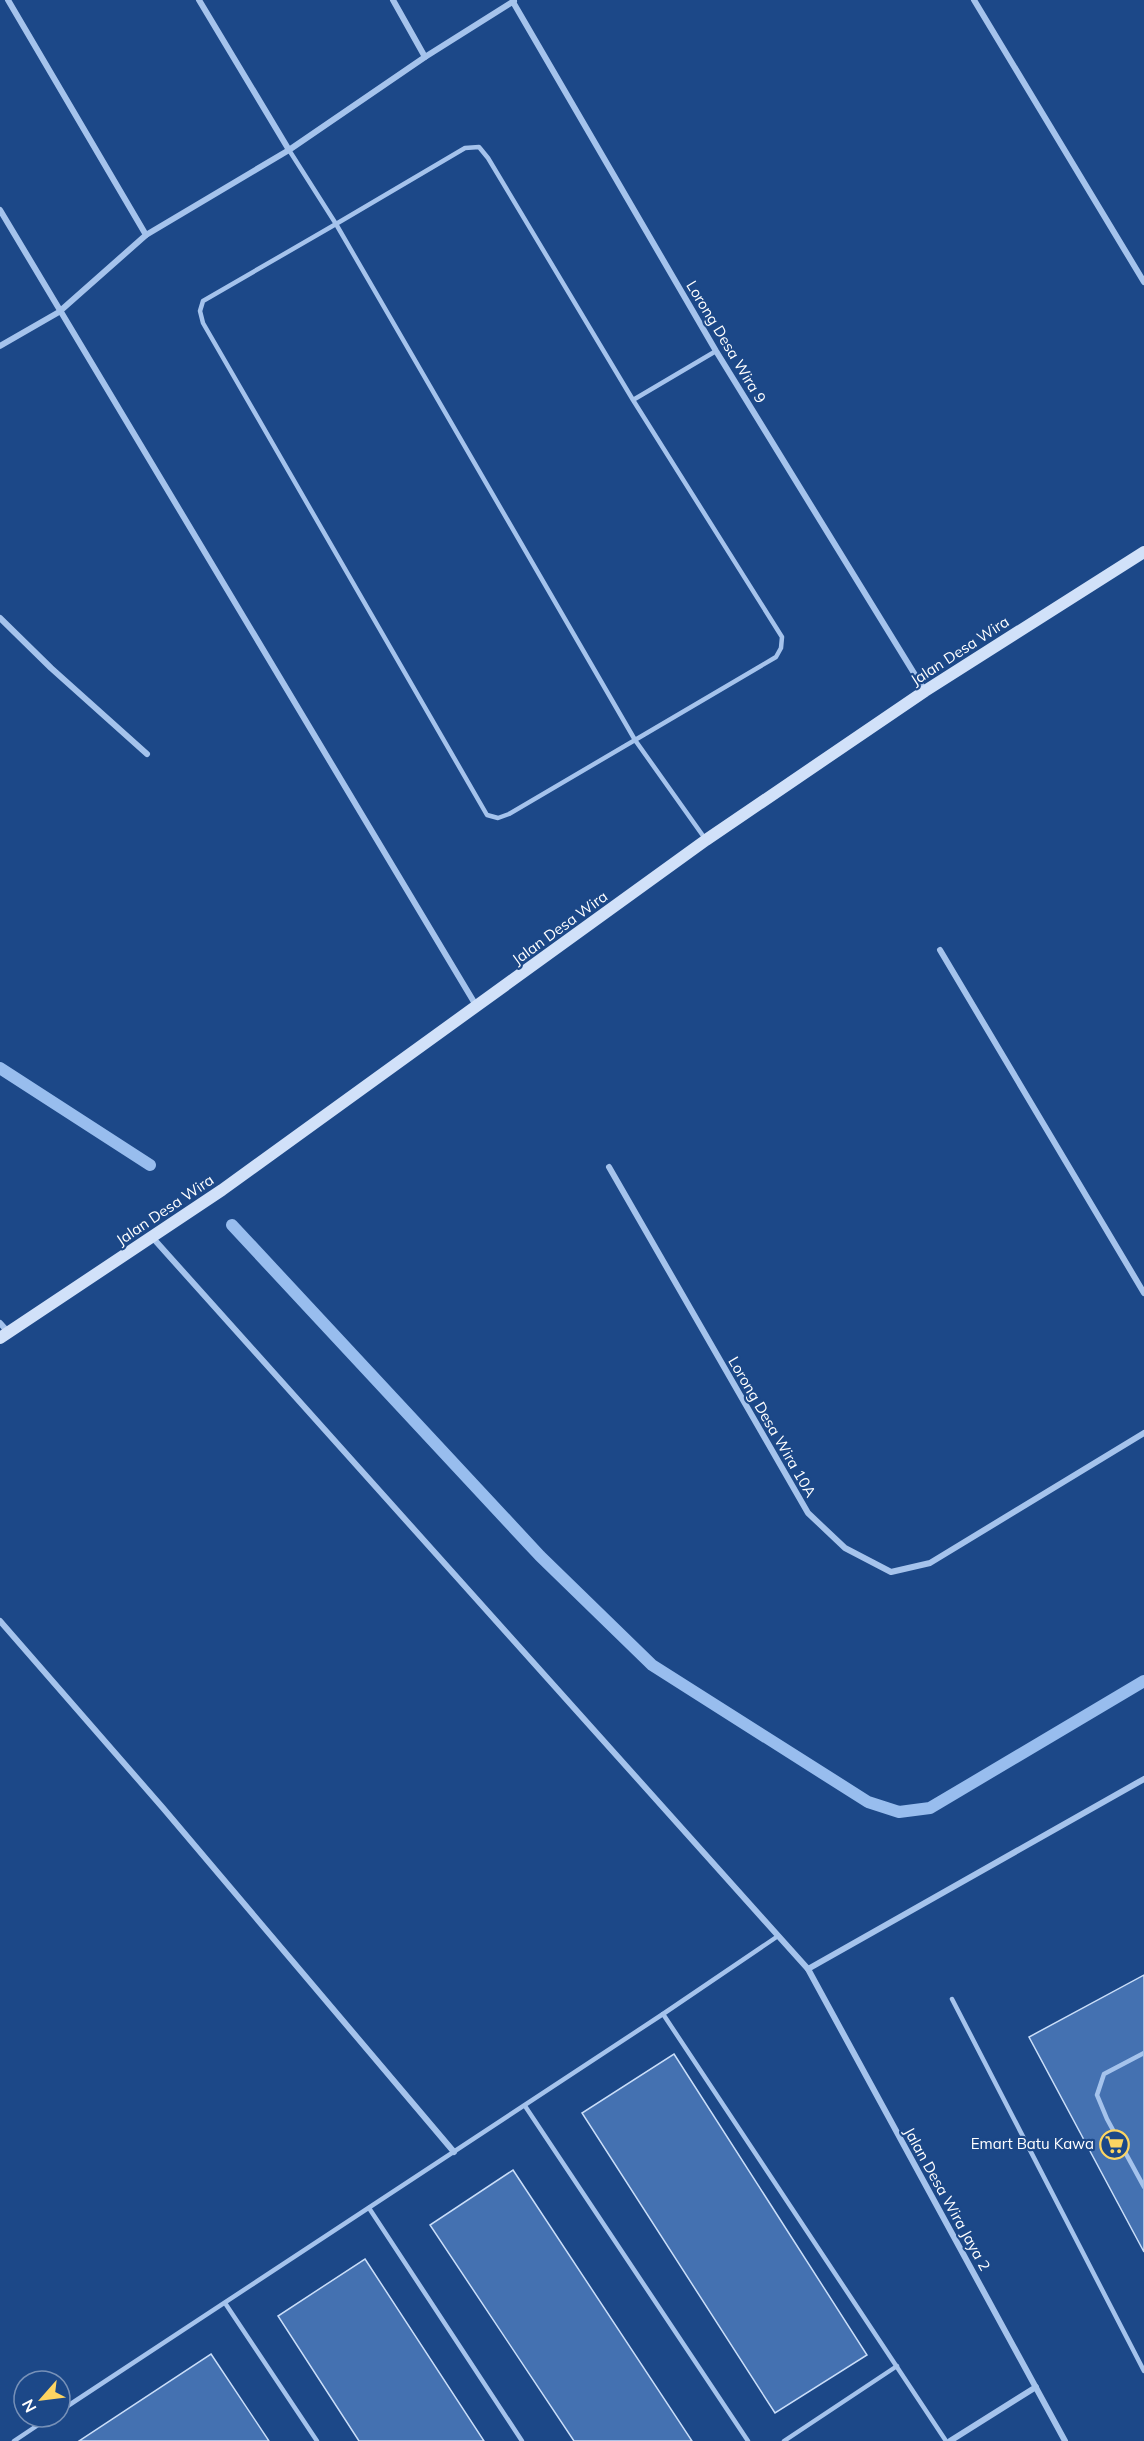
<svg xmlns="http://www.w3.org/2000/svg" width="1144" height="2441" font-family="Mulish,sans-serif">
<rect width="100%" height="100%" fill="#1c4888"/>
<g fill="none" stroke-linecap="round" stroke-linejoin="round">
<g stroke="#98bdee" stroke-width="12">
<path d="M0,1068l150,97"/>
<path d="M232,1225l308,331 112,109 216,137 31,10 31,-4 214,-127"/>
</g>
</g>
<g fill="#4471b1" stroke="#cadef9" stroke-width="1.5">
<path d="M1144,1975v277l-115,-215z"/>
<path d="M674,2054l193,301 -92,58 -193,-300z"/>
<path d="M513,2170l179,271h-118l-144,-216z"/>
<path d="M365,2259l119,182h-125l-81,-125z"/>
<path d="M211,2354l58,87h-190z"/>
</g>
<g fill="none" stroke-linecap="round" stroke-linejoin="round">
<g stroke="#a5c3ec" stroke-width="4.5">
<path d="M289,150l47,74 -133,77 -3,10 3,12 284,492 11,3 11,-4 126,-74 71,100"/>
<path d="M633,400l-145,-242 -9,-11 -14,1 -129,76 299,516 141,-83 5,-9 1,-11 -149,-237 83,-49"/>
<path d="M952,1999l192,372"/>
<path d="M663,2014l283,427"/>
<path d="M1144,2053l-40,21 -7,21 10,24 37,68"/>
<path d="M525,2106l223,335"/>
<path d="M369,2208l153,233"/>
<path d="M225,2303l92,138"/>
<path d="M60,2411l603,-397 115,-78"/>
<path d="M14,2441l36,-24"/>
<path d="M784,2441l113,-75"/>
</g>
<g stroke="#a5c3ec" stroke-width="6">
<path d="M8,0l138,235"/>
<path d="M199,0l90,150"/>
<path d="M393,0l32,57"/>
<path d="M974,0l170,282"/>
<path d="M513,2l203,349 209,340"/>
<path d="M0,210l477,797"/>
<path d="M0,346l59,-34 87,-77 143,-85 136,-93 89,-56"/>
<path d="M0,618l51,50 96,86"/>
<path d="M940,950l204,343"/>
<path d="M609,1167l199,346 37,35 46,24 39,-9 214,-130"/>
<path d="M152,1237l656,732 257,472"/>
<path d="M0,1323l9,10"/>
<path d="M0,1621l163,187 291,344"/>
<path d="M808,1969l336,-190"/>
<path d="M950,2441l86,-54"/>
</g>
<path stroke="#d1e1f9" stroke-width="12" d="M0,1338l222,-148 484,-350 219,-149 219,-139"/>
</g>
<defs>
<symbol id="supermarket-ring" viewBox="-11 -11 22 22"><circle r="9.5" fill="#1c4888" stroke="#fdd562" stroke-width="1.5"/><path d="M-6-5.5h2.5l.6 2H6L4.5 2H-2.5L-4.4-4H-6ZM-1.5 3.2a1.3 1.3 0 1 0 .1 0ZM3 3.2a1.3 1.3 0 1 0 .1 0Z" fill="#fdd562"/></symbol>
</defs>
<g fill-rule="evenodd">
<use href="#supermarket-ring" x="1098" y="2128" width="33" height="33"/>
</g>
<g text-anchor="middle" stroke-width="4.5" stroke-linejoin="round" paint-order="stroke">
<g font-size="15" fill="#fff" stroke="#1c4888">
<text transform="translate(726 342) rotate(59)" y="5">Lorong Desa Wira 9</text>
<text transform="translate(960 651) rotate(-33)" y="5">Jalan Desa Wira</text>
<text transform="translate(560 928) rotate(-36)" y="5">Jalan Desa Wira</text>
<text transform="translate(165 1210) rotate(-34)" y="5">Jalan Desa Wira</text>
<text transform="translate(772 1427) rotate(60)" y="5">Lorong Desa Wira 10A</text>
<text transform="translate(947 2199) rotate(61)" y="5">Jalan Desa Wira Jaya 2</text>
</g>
<g font-size="15" fill="#fff" stroke="#1c4888" text-anchor="end">
<text x="1094" y="2149">Emart Batu Kawa</text>
</g>
</g>
<g transform="translate(42 2399) rotate(242)"><circle r="28" fill="#1c4888" stroke="#7791b8" stroke-width="1.5"/>
<path d="M0-4.5L10 22L0 15L-10 22Z" fill="#fdd562"/>
<text y="-9" font-size="16" font-weight="bold" text-anchor="middle" fill="#ffffff">N</text>
</g>
</svg>
